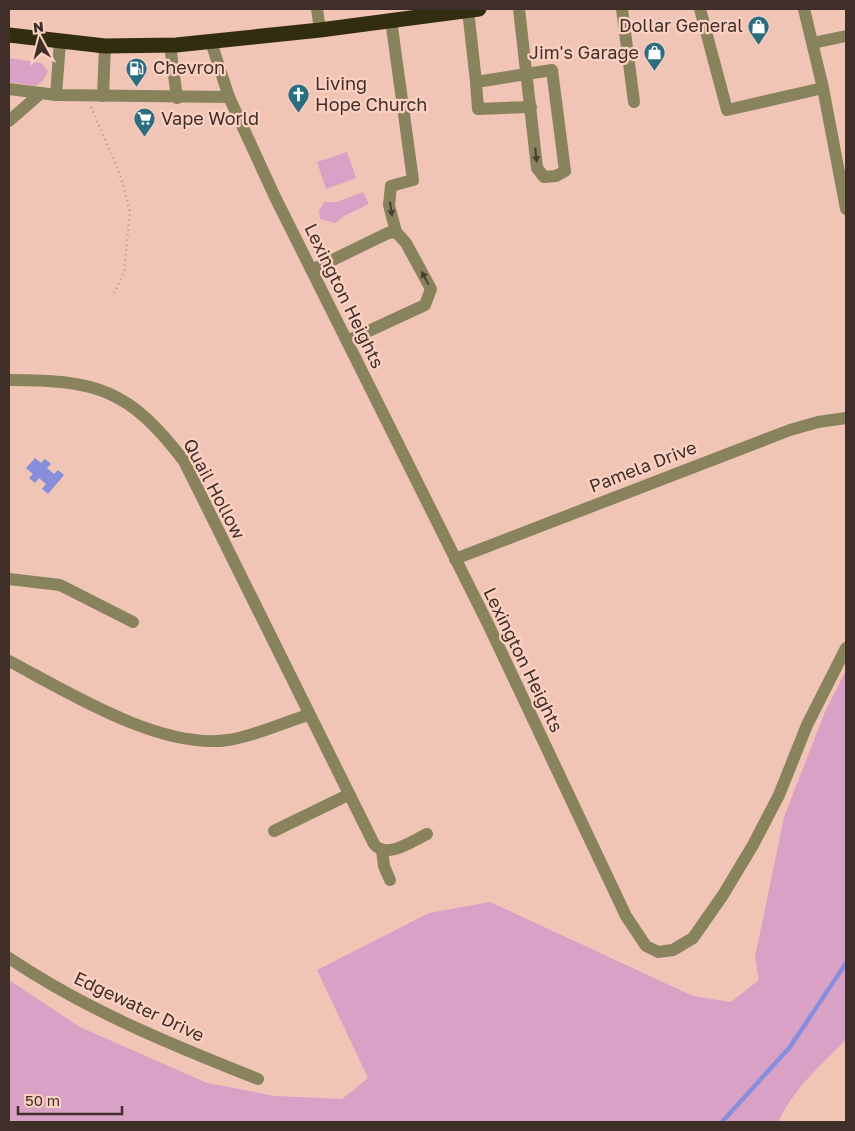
<svg xmlns="http://www.w3.org/2000/svg" width="855" height="1131" font-family="'Golos Text',sans-serif">
<rect width="100%" height="100%" fill="#f0c5b6"/>
<g fill="#d9a1c6">
<path d="M9,58l32,5 7,8 -5,10 -8,5 -26,-4z"/>
<path d="M347,152l9,26 -30,11 -9,-27z"/>
<path d="M363,192l6,12 -25,12 -9,7 -15,-4 -1,-8 5,-9h13z"/>
<path d="M846,670v370c-25,24 -53,50 -68,82h-769v-142l71,47 127,56 68,13 67,3 26,-21 -51,-108 112,-57 61,-11 203,94 38,6 28,-22 -4,-23 29,-140 41,-105z"/>
</g>
<path fill="#888ddc" d="M35,458l6,5 4,-4 6,5 -4,4 7,6 4,-4 6,5 -16,19 -6,-5 4,-5 -7,-6 -4,5 -6,-5 4,-4 -7,-6z"/>
<g fill="none" stroke-linecap="round" stroke-linejoin="round">
<path stroke="#888ddc" stroke-width="4.5" d="M722,1122l68,-75 56,-84"/>
<path stroke="#b79589" stroke-width="2.5" stroke-dasharray="1 4" stroke-linecap="butt" d="M91,107l29,67 10,38 -6,60 -11,23"/>
<g stroke="#88825d" stroke-width="12">
<path d="M317,9l3,21"/>
<path d="M622,9l12,93"/>
<path d="M700,9l27,101 96,-22"/>
<path d="M804,9l19,79 23,121"/>
<path d="M468,10l8,72 76,-12 13,101 -9,5 -12,1 -7,-9 -18,-159"/>
<path d="M391,20l22,160 -22,6 -2,19 7,27"/>
<path d="M211,42l18,55 46,100 213,427 138,292 20,30 12,6 15,-2 20,-12 30,-43 30,-50 26,-50 28,-70 39,-77"/>
<path d="M813,43l33,-7"/>
<path d="M170,45l7,53"/>
<path d="M476,82l2,27 53,-2"/>
<path d="M9,89l47,6 173,2"/>
<path d="M56,95l4,-53"/>
<path d="M103,96l2,-50"/>
<path d="M9,121l32,-28"/>
<path d="M312,270l76,-37 8,-1 10,11 25,46 -6,16 -78,36"/>
<path d="M9,380c88,0 120,9 175,81l190,383c12,16 38,-3 53,-10"/>
<path d="M455,559l335,-129 28,-8 28,-4"/>
<path d="M9,579l51,6 73,37"/>
<path d="M9,661c59,31 151,89 219,79 24,-3 57,-18 80,-25"/>
<path d="M274,831l74,-36"/>
<path d="M382,850l2,16 6,14"/>
<path d="M9,958c77,52 163,87 249,121"/>
</g>
<path stroke="#322d0e" stroke-width="15" d="M9,35l96,11 71,-1 144,-15 159,-21"/>
</g>
<defs><path id="oneway-solid" d="M-6-.8H1V-3.2L6.5 0L1 3.2V.8H-6Z" transform="scale(1.25)"/></defs>
<g fill="#4b3b31">
<use href="#oneway-solid" transform="translate(536 155) rotate(84)"/>
<use href="#oneway-solid" transform="translate(391 209) rotate(81)"/>
<use href="#oneway-solid" transform="translate(425 278) rotate(-118)"/>
</g>
<defs>
<symbol id="shop-pin" viewBox="-11 -11 22 30"><path d="M0 17L-7.5 6A9.5 9.5 0 1 1 7.5 6Z" fill="#2c6e81" stroke="#fdd1c2"/><path d="M-5-2.5h2.3a2.7 3.5 0 0 1 5.4 0H5L5.5 6h-11ZM-1.5-2.5h3a1.5 2.3 0 0 0-3 0Z" fill="#fff"/></symbol>
<symbol id="fuel-pin" viewBox="-11 -11 22 30"><path d="M0 17L-7.5 6A9.5 9.5 0 1 1 7.5 6Z" fill="#2c6e81" stroke="#fdd1c2"/><path d="M-5.5-6h7V0h2V4h1.3V-2.5L3-4.5l.8-.8L6-3V5H2.5V1h-1V6h-7ZM-4.2-4.7v3.2H.2V-4.7Z" fill="#fff"/></symbol>
<symbol id="church-pin" viewBox="-11 -11 22 30"><path d="M0 17L-7.5 6A9.5 9.5 0 1 1 7.5 6Z" fill="#2c6e81" stroke="#fdd1c2"/><path d="M-1.2-6h2.4v3.5h3.3v2.4h-3.3V6h-2.4V-.1h-3.3v-2.4h3.3Z" fill="#fff"/></symbol>
<symbol id="supermarket-pin" viewBox="-11 -11 22 30"><path d="M0 17L-7.5 6A9.5 9.5 0 1 1 7.5 6Z" fill="#2c6e81" stroke="#fdd1c2"/><path d="M-6-5.5h2.5l.6 2H6L4.5 2H-2.5L-4.4-4H-6ZM-1.5 3.2a1.3 1.3 0 1 0 .1 0ZM3 3.2a1.3 1.3 0 1 0 .1 0Z" fill="#fff"/></symbol>
</defs>
<g fill-rule="evenodd">
<use href="#shop-pin" x="746" y="14" width="25" height="34"/>
<use href="#shop-pin" x="642" y="40" width="25" height="34"/>
<use href="#fuel-pin" x="124" y="56" width="25" height="34"/>
<use href="#church-pin" x="286" y="82" width="25" height="34"/>
<use href="#supermarket-pin" x="132" y="106" width="25" height="34"/>
</g>
<g text-anchor="middle" stroke-width="4.5" stroke-linejoin="round" paint-order="stroke">
<g font-size="18" fill="#402f29" stroke="#fdd1c2" text-anchor="start">
<text x="743" y="32" text-anchor="end">Dollar General</text>
<text x="639" y="59" text-anchor="end">Jim's Garage</text>
<text x="153" y="74">Chevron</text>
<text x="315" y="90">Living<tspan x="315" dy="21">Hope Church</tspan></text>
<text x="161" y="125">Vape World</text>
</g>
<g font-size="18" fill="#402f29" stroke="#fdd1c2">
<text transform="translate(344 296) rotate(64)" y="6">Lexington Heights</text>
<text transform="translate(643 467) rotate(-21)" y="6">Pamela Drive</text>
<text transform="translate(214 489) rotate(62)" y="6">Quail Hollow</text>
<text transform="translate(523 660) rotate(64)" y="6">Lexington Heights</text>
<text transform="translate(139 1007) rotate(25)" y="6">Edgewater Drive</text>
</g>
</g>
<rect width="855" height="1131" fill="none" stroke="#402f29" stroke-width="20"/>
<g transform="translate(40 40) rotate(353)" stroke="#fdd1c2" stroke-width="4" paint-order="stroke">
<path d="M0-4L9 19L0 12L-9 19Z" fill="#402f29"/>
<text y="-8" font-size="14" font-weight="bold" text-anchor="middle" fill="#402f29">N</text>
</g>
<path d="M18 1106v8h104v-8" fill="none" stroke="#402f29" stroke-width="2.5"/>
<text x="25" y="1106" font-size="15" fill="#402f29" stroke="#fdd1c2" stroke-width="4" paint-order="stroke">50 m</text>
</svg>
